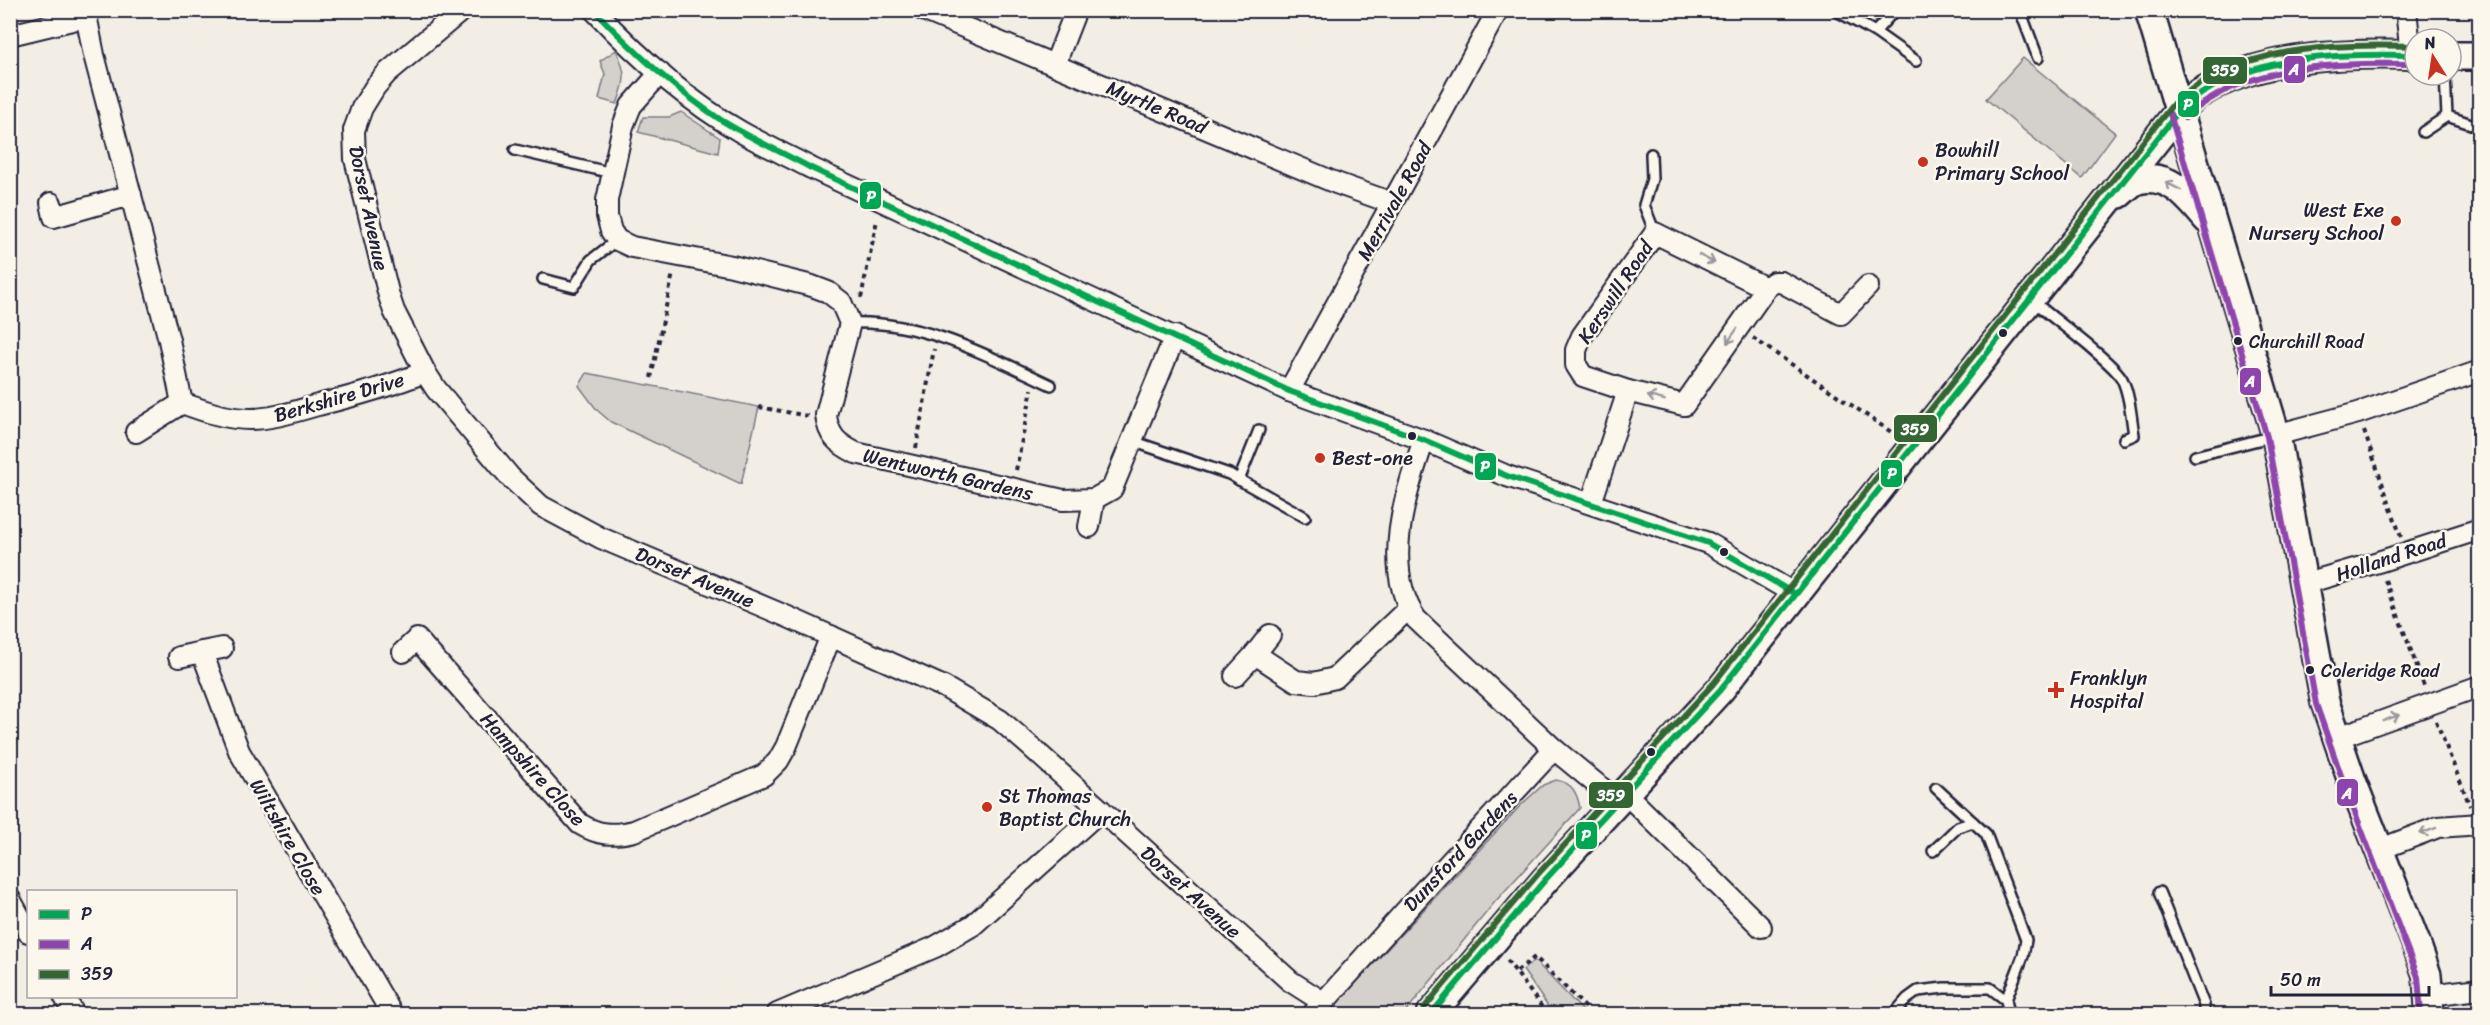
<svg xmlns="http://www.w3.org/2000/svg" width="2490" height="1025" font-family="Sriracha,sans-serif">
<rect width="100%" height="100%" fill="#f2eee5"/>
<filter id="ink" filterUnits="userSpaceOnUse"><feTurbulence type="fractalNoise" baseFrequency=".0167" numOctaves="2"/><feDisplacementMap in="SourceGraphic" scale="12" xChannelSelector="R" yChannelSelector="G"/><feConvolveMatrix kernelMatrix="1 2 1 2 8 2 1 2 1" color-interpolation-filters="sRGB"/></filter>
<g filter="url(#ink)">
<g fill="#d4d1cc" stroke="#7b7a84" stroke-width="1.5">
<path d="M616,50c11,23 10,31 1,54l-18,-5 6,-25 -5,-13z"/>
<path d="M2023,58l92,75 -33,45 -96,-79z"/>
<path d="M681,112l39,26 -2,15 -80,-21 5,-15h26z"/>
<path d="M587,373l172,34 -18,77 -130,-62 -14,-12 -18,-24z"/>
<path d="M1556,780c17,3 21,13 24,28l-86,95 -90,111h-77l194,-209 22,-20z"/>
<path d="M1534,960l52,54h-33l-30,-44z"/>
</g>
<g fill="none" stroke-linecap="round" stroke-linejoin="round">
<defs>
<g id="lane">
<path d="M1835,10l40,22 41,29"/>
<path d="M2020,10l18,48"/>
<path d="M1875,32l20,-22"/>
<path d="M2445,75l2,41 27,9"/>
<path d="M2423,132l24,-16"/>
<path d="M515,150l97,23"/>
<path d="M1651,154l1,25 -8,26 11,28"/>
<path d="M543,279l31,8 17,-27 26,-20"/>
<path d="M2033,301c18,16 80,61 89,78 8,16 9,38 12,56l-10,4"/>
<path d="M850,323c72,-3 137,32 201,62"/>
<path d="M1132,441l97,33 76,43"/>
<path d="M2195,456l79,-20"/>
<path d="M1239,480l20,-50"/>
<path d="M1936,788l50,46 40,106 -3,16 -17,44 3,14"/>
<path d="M1933,851l25,-24 15,-5"/>
<path d="M2159,892l45,113v9"/>
<path d="M1894,1014l13,-15 11,-8 26,-3h46l16,12"/>
</g>
<g id="street">
<path d="M89,10l-2,10 7,35 75,285 13,63c22,8 44,16 68,16 23,0 46,-8 68,-14 37,-9 72,-19 107,-33"/>
<path d="M462,10l-75,63 -12,14 -13,21 -8,22 1,29 34,137 5,15 31,61 11,17 74,88 31,29 60,32 187,79 156,70 56,33 30,26 260,235 33,21"/>
<path d="M594,10c43,46 93,91 147,122 23,13 47,24 70,36l478,223 135,49 83,36 201,67 87,51"/>
<path d="M923,10l413,173 56,20"/>
<path d="M2406,10l5,45"/>
<path d="M10,35l66,-16 11,1"/>
<path d="M1055,64l21,-54"/>
<path d="M660,73l-29,33 -8,20 -16,74v16l4,15 6,9 15,7 100,19 80,20 16,6 13,10 9,21 -24,92c2,21 12,29 30,38l207,47 31,-1"/>
<path d="M51,203l3,14 77,-22"/>
<path d="M1766,288l-111,-55 -73,103 -6,14v15l7,11 45,15 56,14 82,-117 8,-6h7l60,32 27,-28"/>
<path d="M1289,391l209,-381"/>
<path d="M136,432l46,-29"/>
<path d="M2276,435l82,-22 122,-42"/>
<path d="M1424,440c-19,54 -43,127 -8,179l138,130"/>
<path d="M1591,503l37,-112"/>
<path d="M1089,527l5,-28 18,-10 63,-153"/>
<path d="M2303,584l75,-22 102,-33"/>
<path d="M202,652l20,-4"/>
<path d="M403,652l14,-13 163,185c18,11 33,12 54,7l130,-56 14,-14 8,-14 45,-111"/>
<path d="M1255,654l15,-19"/>
<path d="M179,657l23,-5 37,99 153,263"/>
<path d="M1235,676l20,-22 41,27 18,2 21,-5 74,-70"/>
<path d="M2336,738l144,-52"/>
<path d="M1624,792l137,135"/>
<path d="M2378,850l60,-23 42,-3"/>
<path d="M10,899l18,33"/>
<path d="M2428,995l52,-6"/>
<path d="M64,996l10,18"/>
<path d="M777,1014l158,-67 38,-22 128,-115"/>
<path d="M1313,1014l114,-127 127,-138 62,51"/>
</g>
<g id="secondary">
<path d="M2149,10l127,425 49,267 27,79 64,162 11,32 3,39"/>
<path d="M2451,56h29"/>
<path d="M2119,194c5,-4 12,-12 19,-14 32,-8 51,18 69,39"/>
<path d="M1431,1014l114,-134 175,-190 459,-579c7,-6 13,-14 21,-18 62,-38 145,-40 215,-38"/>
</g>
</defs>
<use href="#lane" stroke="#22223b" stroke-width="14"/>
<use href="#street" stroke="#22223b" stroke-width="24"/>
<use href="#secondary" stroke="#22223b" stroke-width="32"/>
<g stroke="#22223b" stroke-width="4" stroke-dasharray="4.5 4.5" stroke-linecap="butt">
<path d="M861,298l16,-78"/>
<path d="M1753,338l141,96"/>
<path d="M651,378l22,-105"/>
<path d="M759,407l49,9"/>
<path d="M2364,431l37,106"/>
<path d="M916,448l18,-99"/>
<path d="M1016,470l16,-81"/>
<path d="M2385,580l39,106"/>
<path d="M2436,721l34,85"/>
<path d="M2477,842l3,9"/>
<path d="M1507,960l40,54"/>
<path d="M1517,971l18,-14 57,57"/>
</g>
<use href="#lane" stroke="#fbf7ec" stroke-width="9"/>
<use href="#street" stroke="#fbf7ec" stroke-width="20"/>
<use href="#secondary" stroke="#fbf7ec" stroke-width="27"/>
<defs>
<g id="bus-1">
<path d="M594,10c39,41 80,79 127,110 29,18 60,32 90,48l478,223 135,49 83,36 201,67 87,51"/>
<path d="M1431,1014l114,-134 175,-190 459,-579c62,-57 156,-57 236,-56"/>
</g>
<g id="bus-2">
<path d="M2170,114l97,323 49,267 28,80 74,193 3,37"/>
<path d="M2185,118c61,-56 152,-55 230,-54"/>
</g>
<path id="bus-3" d="M1424,1008l114,-134 175,-190 460,-580c64,-59 160,-60 242,-58"/>
</defs>
<use href="#bus-1" stroke="#fbf7ec" stroke-width="10"/>
<use href="#bus-2" stroke="#fbf7ec" stroke-width="10"/>
<use href="#bus-3" stroke="#fbf7ec" stroke-width="10"/>
<use href="#bus-1" stroke="#00a651" stroke-width="6"/>
<use href="#bus-2" stroke="#8e44ad" stroke-width="6"/>
<use href="#bus-3" stroke="#363" stroke-width="6"/>
</g>
<defs><path id="oneway-shaft" d="M-6 0H5M1.5-3L5.5 0L1.5 3" fill="none" stroke-width="1.6" stroke-linecap="round" stroke-linejoin="round" transform="scale(1.5)"/></defs>
<g stroke="#99979c">
<use href="#oneway-shaft" transform="translate(2173 186) rotate(-153)"/>
<use href="#oneway-shaft" transform="translate(1707 259) rotate(27)"/>
<use href="#oneway-shaft" transform="translate(1732 336) rotate(125)"/>
<use href="#oneway-shaft" transform="translate(1656 398) rotate(-166)"/>
<use href="#oneway-shaft" transform="translate(2391 718) rotate(-20)"/>
<use href="#oneway-shaft" transform="translate(2428 831) rotate(159)"/>
</g>
</g>
<g fill="#c8321e" stroke="#fbf7ec" stroke-width="2">
<circle cx="1923" cy="162" r="6"/>
<circle cx="2396" cy="221" r="6"/>
<circle cx="1320" cy="458" r="6"/>
<path d="M2053 681h6v6h6v6h-6v6h-6v-6h-6v-6h6z"/>
<circle cx="987" cy="807" r="6"/>
</g>
<g fill="#22223b" stroke="#fbf7ec" stroke-width="2">
<circle cx="2003" cy="333" r="5"/>
<circle cx="2238" cy="341" r="5"/>
<circle cx="1412" cy="436" r="5"/>
<circle cx="1724" cy="552" r="5"/>
<circle cx="2310" cy="670" r="5"/>
<circle cx="1651" cy="752" r="5"/>
</g>
<g text-anchor="middle" stroke-width="5" stroke-linejoin="round" paint-order="stroke">
<g font-size="18" fill="#22223b" stroke="#fbf7ec" text-anchor="start">
<text x="2249" y="348">Churchill Road</text>
<text x="2321" y="677">Coleridge Road</text>
</g>
<g font-size="20" fill="#22223b" stroke="#fbf7ec">
<text transform="translate(1157 107) rotate(23)" y="7">Myrtle Road</text>
<text transform="translate(1394 201) rotate(-61)" y="7">Merrivale Road</text>
<text transform="translate(369 208) rotate(78)" y="7">Dorset Avenue</text>
<text transform="translate(1615 292) rotate(-56)" y="7">Kerswill Road</text>
<text transform="translate(339 397) rotate(-16)" y="7">Berkshire Drive</text>
<text transform="translate(948 474) rotate(13)" y="7">Wentworth Gardens</text>
<text transform="translate(2391 557) rotate(-18)" y="7">Holland Road</text>
<text transform="translate(695 577) rotate(23)" y="7">Dorset Avenue</text>
<text transform="translate(533 769) rotate(48)" y="7">Hampshire Close</text>
<text transform="translate(288 837) rotate(60)" y="7">Wiltshire Close</text>
<text transform="translate(1460 851) rotate(-47)" y="7">Dunsford Gardens</text>
<text transform="translate(1191 892) rotate(42)" y="7">Dorset Avenue</text>
</g>
<g font-size="20" fill="#22223b" stroke="#fbf7ec" text-anchor="start">
<text x="1935" y="157">Bowhill<tspan x="1935" dy="23">Primary School</tspan></text>
<text x="2384" y="217" text-anchor="end">West Exe<tspan x="2384" dy="23">Nursery School</tspan></text>
<text x="1332" y="465">Best-one</text>
<text x="2070" y="685">Franklyn<tspan x="2070" dy="23">Hospital</tspan></text>
<text x="999" y="803">St Thomas<tspan x="999" dy="23">Baptist Church</tspan></text>
</g>
</g>
<g stroke="#fbf7ec" stroke-width="2">
<rect x="2283" y="55" width="23" height="29" rx="6" fill="#8e44ad"/>
<rect x="2202" y="56" width="46" height="29" rx="6" fill="#363"/>
<rect x="2177" y="90" width="23" height="28" rx="6" fill="#00a651"/>
<rect x="859" y="181" width="23" height="29" rx="6" fill="#00a651"/>
<rect x="2239" y="367" width="23" height="29" rx="6" fill="#8e44ad"/>
<rect x="1893" y="414" width="45" height="29" rx="6" fill="#363"/>
<rect x="1474" y="452" width="23" height="29" rx="6" fill="#00a651"/>
<rect x="1880" y="459" width="23" height="29" rx="6" fill="#00a651"/>
<rect x="2336" y="778" width="23" height="29" rx="6" fill="#8e44ad"/>
<rect x="1588" y="781" width="46" height="28" rx="6" fill="#363"/>
<rect x="1575" y="821" width="23" height="29" rx="6" fill="#00a651"/>
</g>
<g font-size="16" text-anchor="middle" font-weight="bold" fill="#fff">
<text x="2294" y="75">A</text>
<text x="2225" y="76">359</text>
<text x="2188" y="110">P</text>
<text x="871" y="202">P</text>
<text x="2250" y="387">A</text>
<text x="1915" y="435">359</text>
<text x="1485" y="472">P</text>
<text x="1892" y="479">P</text>
<text x="2347" y="799">A</text>
<text x="1611" y="801">359</text>
<text x="1586" y="841">P</text>
</g>
<rect width="2490" height="1025" fill="none" stroke="#fbf7ec" stroke-width="36"/>
<rect x="18" y="18" width="2454" height="989" fill="none" stroke="#22223b" stroke-width="2" filter="url(#ink)"/>
<rect x="27" y="890" width="210" height="108" fill="#fbf7ec" stroke="#a4a2a5" stroke-width="1.5"/>
<rect x="39" y="910" width="30" height="9" fill="#00a651" stroke="#a4a2a5" stroke-width="1.5"/>
<text x="81" y="920" font-size="18" fill="#22223b">P</text>
<rect x="39" y="940" width="30" height="9" fill="#8e44ad" stroke="#a4a2a5" stroke-width="1.5"/>
<text x="81" y="950" font-size="18" fill="#22223b">A</text>
<rect x="39" y="970" width="30" height="9" fill="#336633" stroke="#a4a2a5" stroke-width="1.5"/>
<text x="81" y="980" font-size="18" fill="#22223b">359</text>
<g transform="translate(2433 57) rotate(348)"><circle r="28" fill="#fbf7ec" stroke="#a4a2a5" stroke-width="1.5"/>
<path d="M0-4.5L10 22L0 15L-10 22Z" fill="#c8321e"/>
<text y="-9" font-size="16" font-weight="bold" text-anchor="middle" fill="#22223b">N</text>
</g>
<path d="M2271 986v9h158v-9" fill="none" stroke="#22223b" stroke-width="3"/>
<text x="2280" y="986" font-size="18" fill="#22223b" stroke="#fbf7ec" stroke-width="4.5" paint-order="stroke">50 m</text>
</svg>
